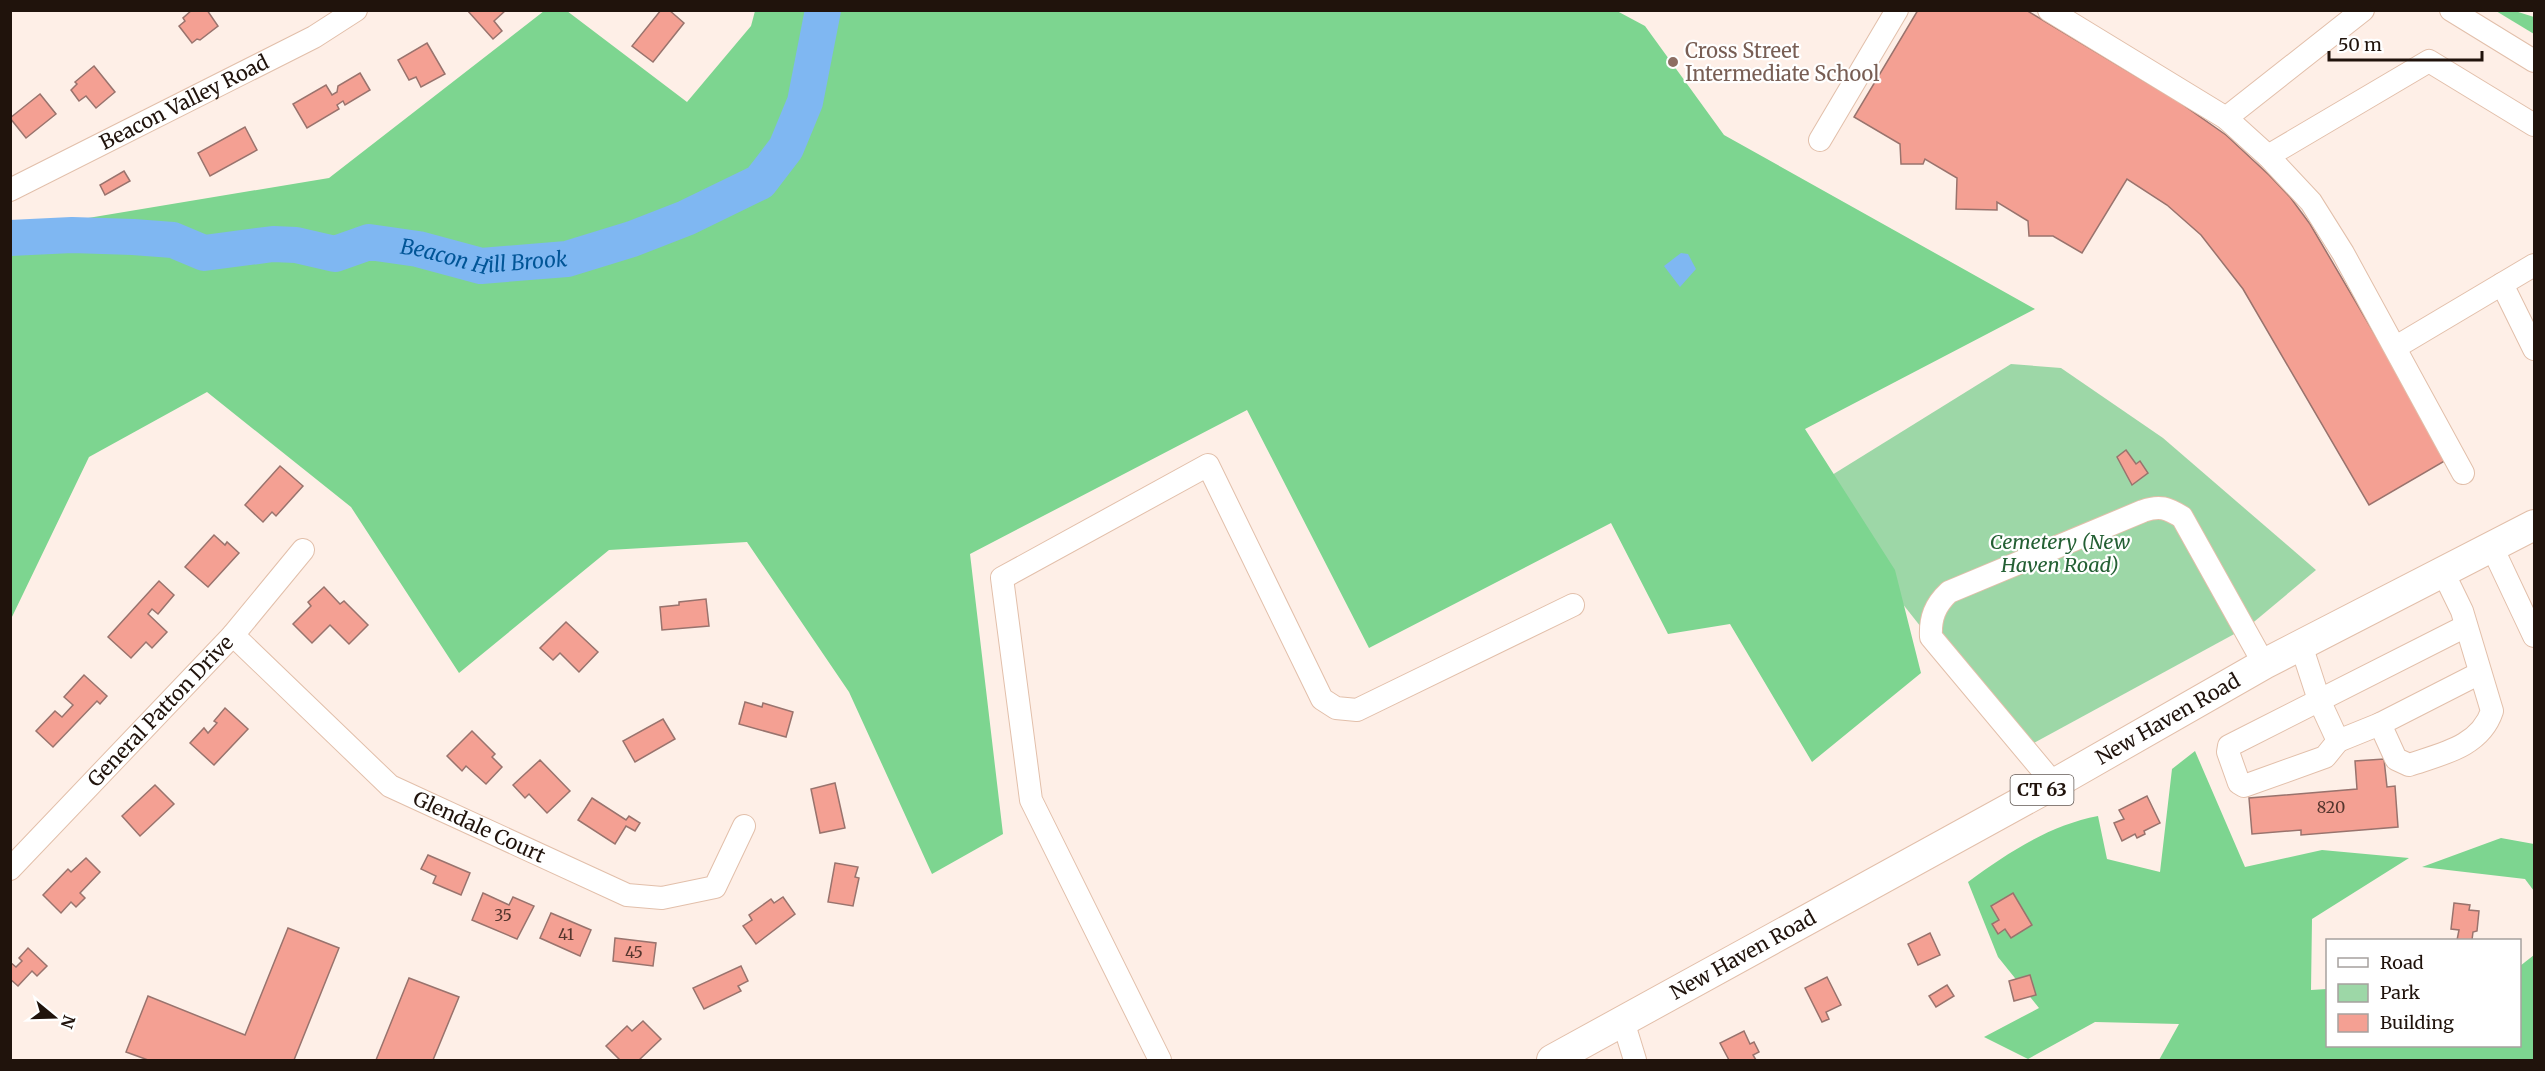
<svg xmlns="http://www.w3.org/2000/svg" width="2545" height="1071" font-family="Merriweather,serif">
<rect width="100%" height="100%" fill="#feefe7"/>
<path fill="#9dd7a7" d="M2011,364l50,4 102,70 153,132 -67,56 -230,125 -208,-263z"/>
<g fill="#7dd590">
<path d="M544,11h23l120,91 64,-76 4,-15h862l28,15 79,109 311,174 -230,120 90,141 26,103 -109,89 -82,-138 -62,10 -57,-111 -242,125 -122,-238 -277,144 33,280 -71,40 -83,-182 -102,-150 -138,8 -150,123 -108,-166 -144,-115 -118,65 -78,162v-391l53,-6 265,-44z"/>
<path d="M2496,11h19l19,6v17z"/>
<path d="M2195,751l50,116 77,-17 87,8 -97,61 -1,71 16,-1 1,57h192v-80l14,-11v105h-375l20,-36 -84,-2 -67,37 -44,-22 55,-29 -41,-51 -30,-75c39,-29 82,-57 130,-66l9,43 53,13 12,-103z"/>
<path d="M2501,838l33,6v47l-9,-12 -103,-12z"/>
</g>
<path fill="#7fb7f2" d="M1681,253l7,1 8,15 -16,18 -16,-21z"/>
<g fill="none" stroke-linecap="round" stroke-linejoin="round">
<path stroke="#7fb7f2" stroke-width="36" id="s1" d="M10,238l62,-3 61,2 40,3 31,13 69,-9 23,1 39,9 34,-12 49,7 63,17 86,-7 65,-20 54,-21 74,-36 26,-34 19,-46 18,-92"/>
</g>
<g fill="#f4a093" stroke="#99736d" stroke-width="1.5">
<path d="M192,10h15l11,16 -18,14 -3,-1 -5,4 -13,-17 6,-5 -2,-3z"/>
<path d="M467,10h39l-12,11 8,10 -9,8z"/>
<path d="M661,10h8l15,13 -31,39 -21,-16z"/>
<path d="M1918,10h108l150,90 50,35 43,40 21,22 20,27 138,235 -79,46 -126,-216 -42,-54 -34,-30 -40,-26 -45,74 -29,-17h-24l-1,-15 -31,-19v8l-41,-1 1,-31 -32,-19 -2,5h-22l-1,-20 -46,-27z"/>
<path d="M427,43l18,31 -24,13 -5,-10 -7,3 -11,-20z"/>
<path d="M94,66l21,26 -19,16 -10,-12 -7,5 -8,-11 6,-6 -2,-2z"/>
<path d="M360,73l10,17 -25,15 -2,-4 -6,4 2,4 -32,19 -14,-24 33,-19 6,10 5,-3 1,-6z"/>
<path d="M40,94l16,20 -30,24 -16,-20z"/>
<path d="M245,127l12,23 -47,26 -12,-23z"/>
<path d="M124,171l6,10 -25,14 -5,-10z"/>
<path d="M2126,450l10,14 4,-3 8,12 -16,12 -15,-28z"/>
<path d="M280,466l23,20 -27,30 -4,-4 -9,10 -18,-17z"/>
<path d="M214,535l11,10 2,-3 12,11 -31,34 -23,-20z"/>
<path d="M159,581l15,14 -16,19 -6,-5 -4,5 19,18 -15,16 -6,-6 -15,16 -23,-21z"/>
<path d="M324,587l16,17 4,-3 24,24 -19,19 -19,-19 -18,18 -19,-19 18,-18 -3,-4z"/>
<path d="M706,599l3,27 -47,4 -2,-23 19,-2v-3z"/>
<path d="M566,622l32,30 -19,20 -19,-19 -7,7 -13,-12z"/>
<path d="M84,675l23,21 -7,8 -3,-3 -44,46 -17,-16 19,-20 7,6 11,-12 -9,-8z"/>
<path d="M745,702l17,5 1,-4 30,9 -7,25 -47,-13z"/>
<path d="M225,708l23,21 -34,36 -24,-22 14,-15 4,5 9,-10 -3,-2z"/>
<path d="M663,719l12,20 -40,23 -12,-21z"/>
<path d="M472,731l23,23 -3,3 10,10 -16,17 -20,-18 -4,5 -15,-15z"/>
<path d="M2384,759l3,28 8,-1 3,41 -97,8v-5l-49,4 -3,-36 108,-9 -2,-28z"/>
<path d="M540,760l30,31 -23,22 -18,-19 -4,4 -12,-13z"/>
<path d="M835,783l10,45 -25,5 -9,-44z"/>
<path d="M155,785l19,19 -34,32 -18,-20z"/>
<path d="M2147,796l13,27 -16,8 1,3 -8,4 -2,-4 -13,7 -8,-18 10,-4 -5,-9z"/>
<path d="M592,798l34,22 3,-4 11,7 -5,8 -9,-5 -11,18 -37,-24z"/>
<path d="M428,855l42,18 -9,22 -28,-12 3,-7 -15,-7z"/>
<path d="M86,858l14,14 -20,21 5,5 -9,9 -5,-5 -10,11 -18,-18 25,-26 3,3z"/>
<path d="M835,863l23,4 -3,10 4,1 -6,28 -25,-4z"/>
<path d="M483,893l26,12 4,-8 21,9 -17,33 -45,-19z"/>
<path d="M2013,893l19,32 -21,13 -6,-9 -7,5 -6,-10 7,-4 -8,-14z"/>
<path d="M783,897l12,17 -39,30 -13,-18 9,-6 -3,-5 22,-16 3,4z"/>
<path d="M2454,903l16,2 -1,5 10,1 -2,20 -4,1 -1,8h-15l2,-10 -8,-1z"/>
<path d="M551,913l40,17 -11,26 -40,-18z"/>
<path d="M288,928l51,20 -45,112h-146l-22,-8 22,-56 97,39z"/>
<path d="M1930,933l10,22 -22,10 -10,-21z"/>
<path d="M615,938l41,5 -3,23 -40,-5z"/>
<path d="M28,948l19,18 -10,10 -5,-5 -14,15 -8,-7v-17l6,5 6,-6 -3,-3z"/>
<path d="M741,966l7,15 -10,5 3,5 -37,18 -11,-21z"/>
<path d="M2030,975l6,20 -22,6 -5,-20z"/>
<path d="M1827,977l14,28 -15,7 3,7 -7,3 -17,-34z"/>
<path d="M409,978l50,19 -26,63h-57z"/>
<path d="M1947,985l7,11 -18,11 -7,-11z"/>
<path d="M643,1021l18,18 -22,21h-19l-14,-14 21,-20 5,5z"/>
<path d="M1744,1031l6,13 4,-2 5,10 -6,3 3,5h-27l-9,-17z"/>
</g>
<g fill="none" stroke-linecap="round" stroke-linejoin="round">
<defs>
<g id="minor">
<path d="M2049,10l177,108 42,38 43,46 32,51 120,220"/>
<path d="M2451,10l83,51"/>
<path d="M2226,118l137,-108"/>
<path d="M1820,140l77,-130"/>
<path d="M2268,156l161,-95 105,64"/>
<path id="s2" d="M10,190l304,-153 42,-27"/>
<path d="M2502,284l32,65"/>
<path d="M2396,347l138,-82"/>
<path d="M2492,547l42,89"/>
<path id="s3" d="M233,635l157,151 237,109 35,3 53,-11 29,-61"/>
<path d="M2301,645l18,55 19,41 42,-17 16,35 13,6c32,-11 71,-18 83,-54l-30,-100 -19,-39"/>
<path d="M2380,724l100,-51"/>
<path d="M2338,741l-13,16 -81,29 -5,-3 -11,-31 1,-6 237,-120"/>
<path d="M2054,784l-123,-147c-1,-19 4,-32 18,-45l194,-81c17,-6 24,-3 39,6l82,147"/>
<path id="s4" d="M10,869l223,-234 70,-85"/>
<path d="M1623,1021l12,39"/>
<path d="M1160,1060l-129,-260 -29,-222 206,-113 114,234 14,9 21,2 216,-105"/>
</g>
<g id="major">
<path id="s5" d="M1552,1060l502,-276 210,-120 270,-139"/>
</g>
</defs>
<use href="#minor" stroke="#e2bfaa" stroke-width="24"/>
<use href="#major" stroke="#e2bfaa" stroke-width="32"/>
<use href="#minor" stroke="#fff" stroke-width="22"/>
<use href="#major" stroke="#fff" stroke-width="30"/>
</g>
<circle fill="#8d6e63" stroke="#fff" stroke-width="2" cx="1673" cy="62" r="6"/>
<g text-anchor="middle" stroke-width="4.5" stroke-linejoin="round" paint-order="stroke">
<g font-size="16" fill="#55362e">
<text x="2331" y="813">820</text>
<text x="503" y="921">35</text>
<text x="566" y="940">41</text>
<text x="634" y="958">45</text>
</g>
<rect fill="#fff" stroke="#635a55" stroke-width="1.5" x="2010.5" y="775" width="63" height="30" rx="4.5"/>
<g font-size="18" font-weight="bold" fill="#20130c">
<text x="2042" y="796">CT 63</text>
</g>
<g font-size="20" fill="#785e54" stroke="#fff" text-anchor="start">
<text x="1685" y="58">Cross Street<tspan x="1685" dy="23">Intermediate School</tspan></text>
</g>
<g font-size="20" fill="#20130c" stroke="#fff">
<text dy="7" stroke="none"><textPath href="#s2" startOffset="195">Beacon Valley Road</textPath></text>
<text dy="7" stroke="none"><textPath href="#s4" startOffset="218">General Patton Drive</textPath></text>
<text dy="7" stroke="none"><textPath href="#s5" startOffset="704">New Haven Road</textPath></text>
<text dy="7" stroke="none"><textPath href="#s3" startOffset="316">Glendale Court</textPath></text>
<text dy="7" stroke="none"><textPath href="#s5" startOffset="218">New Haven Road</textPath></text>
</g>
<g font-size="20" font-style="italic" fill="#246034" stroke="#fff">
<text x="2060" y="549">Cemetery (New<tspan x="2060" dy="23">Haven Road)</tspan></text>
</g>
<g font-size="21" font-style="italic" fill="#015597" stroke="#fff">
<text dy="7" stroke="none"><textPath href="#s1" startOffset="482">Beacon Hill Brook</textPath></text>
</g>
</g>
<rect width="2545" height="1071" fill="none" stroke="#20130c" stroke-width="24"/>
<rect x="2326" y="939" width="195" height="108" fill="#ffffff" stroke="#a6a19e" stroke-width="1.5"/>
<rect x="2338" y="958" width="30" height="9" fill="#ffffff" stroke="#a6a19e" stroke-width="1.5"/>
<text x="2380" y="969" font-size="18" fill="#20130c">Road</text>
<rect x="2338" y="984" width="30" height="18" fill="#9dd7a7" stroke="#a6a19e" stroke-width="1.5"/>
<text x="2380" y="999" font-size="18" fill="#20130c">Park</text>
<rect x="2338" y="1014" width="30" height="18" fill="#f4a093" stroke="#a6a19e" stroke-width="1.5"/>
<text x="2380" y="1029" font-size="18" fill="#20130c">Building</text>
<g transform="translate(54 1017) rotate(109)" stroke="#ffffff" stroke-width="4.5" paint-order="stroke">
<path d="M0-4.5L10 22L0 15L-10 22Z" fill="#20130c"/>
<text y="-9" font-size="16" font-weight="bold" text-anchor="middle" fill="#20130c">N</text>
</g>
<path d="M2329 51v9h153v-9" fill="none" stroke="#20130c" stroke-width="3"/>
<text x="2338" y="51" font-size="18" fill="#20130c" stroke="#ffffff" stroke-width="4.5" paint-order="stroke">50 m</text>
</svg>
